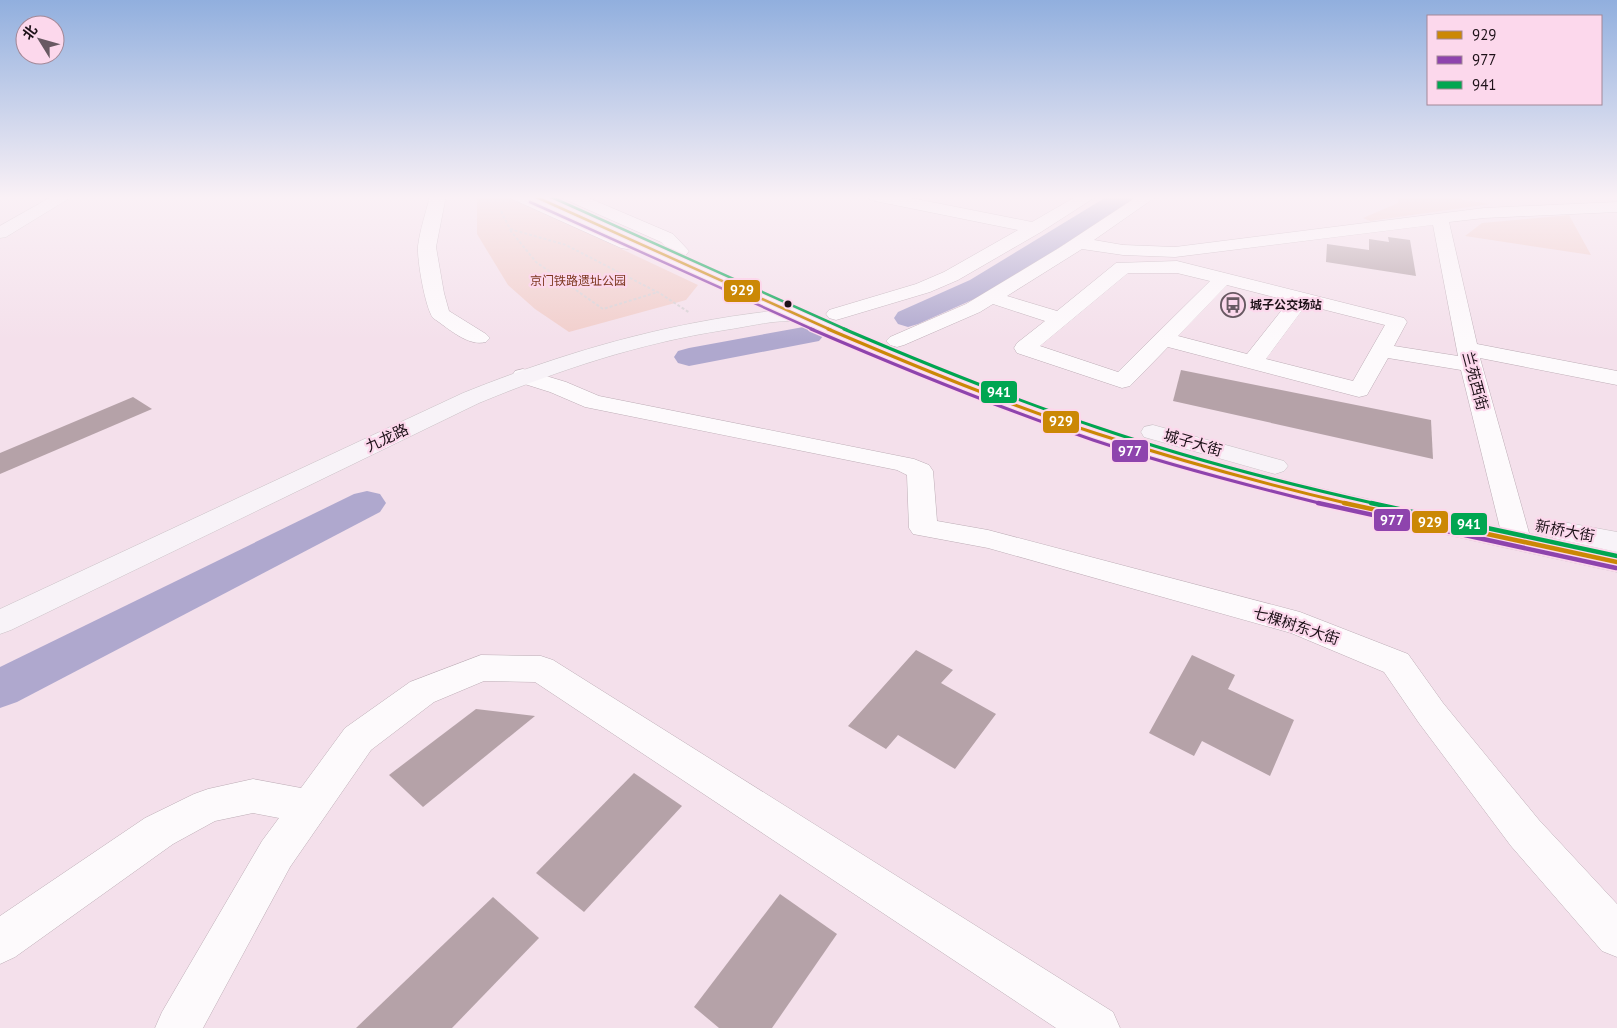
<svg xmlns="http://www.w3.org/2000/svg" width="1617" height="1028" font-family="'PT Sans','Noto Sans SC',sans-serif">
<rect width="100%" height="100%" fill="#f4e0eb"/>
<g fill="#f1cecb">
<path d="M477,196h32l189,89 -12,15 -117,32 -34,-23 -27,-24 -31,-51z"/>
<path d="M1398,196h44l48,8 -120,17 -7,-3 35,-15z"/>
<path d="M1569,215l22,40 -126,-19 17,-13z"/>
</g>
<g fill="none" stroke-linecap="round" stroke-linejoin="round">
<g fill="#afa8ce" fill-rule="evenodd">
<path d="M1108,196h27l-3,5 -142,91 -72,32 -10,3 -10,-3 -4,-6 4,-6 72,-32z"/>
<path d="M809,326l10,3 5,6 -5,6 -130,25 -11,-3 -4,-6 4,-6 11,-3z"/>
<path d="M367,491l13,3 6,9 -6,9 -363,190 -17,6v-41l354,-173z"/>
</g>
</g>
<g fill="#b5a2a8">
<path d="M1388,237l22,3 6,36 -90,-14 1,-18 42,6v-11l20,3z"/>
<path d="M1181,370l250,50 2,39 -260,-58z"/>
<path d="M133,397l19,12 -152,65v-21z"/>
<path d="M916,650l37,20 -12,13 55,31 -41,55 -57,-34 -12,14 -38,-23z"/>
<path d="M1192,655l43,20 -7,14 66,31 -24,56 -68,-35 -8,15 -45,-23z"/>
<path d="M476,709l59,7 -112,91 -34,-32z"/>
<path d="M634,773l48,33 -98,106 -48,-39z"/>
<path d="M780,894l57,40 -65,94h-53l-25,-21z"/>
<path d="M493,897l46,41 -87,90h-96z"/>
</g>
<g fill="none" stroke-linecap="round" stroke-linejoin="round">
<defs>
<g id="minor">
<path d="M430,196h16l-10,51 8,46 5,18 37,23 4,4 -4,4c-18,5 -38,-14 -53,-24 -8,-11 -16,-58 -15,-72 2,-16 8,-34 12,-50z"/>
<path d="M510,196h22l101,44 3,4 -3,4 -6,1 -6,-1 -109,-49z"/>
<path d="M562,196h22l89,38 16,17 -3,4 -6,1 -6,-1 -13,-13 -97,-43z"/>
<path d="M867,196h34l131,26 45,-26h20l-56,36 -83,48 -28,12 -87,26 -7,2 -7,-2 -3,-4 3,-4 87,-26 28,-12 74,-42 -143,-29 -6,-2z"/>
<path d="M1138,196h19l-63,44 29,5 52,2 309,-39 133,-6v10l-133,6 -35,4 28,122 140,27v14l-137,-27 51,182 -4,7 -10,2 -10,-2 -4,-7 -42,-170 -73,-12 -21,37 -8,2 -191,-50 -38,39 -8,2 -105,-35 -3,-5 3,-5 28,-22 -52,-17 -13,8 -76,33 -7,2 -7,-2 -4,-4 4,-4 76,-33 93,-56zM1433,225l25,131 -64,-10 13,-24 -3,-4 -227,-57 -61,2 -59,48 -50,-15 75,-47 41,6 52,2zM1128,273h49l33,8 -92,91 -78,-26zM1227,285l62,16 -42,53 -69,-18zM1306,305l79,20 -32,56 -87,-22z"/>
<path d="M523,369l43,13 33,14 315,63 15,6 4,6 4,50 51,9 312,82 108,42 35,49 96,117 78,84v53l-15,-6 -91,-105 -92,-123 -35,-51 -93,-39 -303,-85 -75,-14 -4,-6 -2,-53 -10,-5 -312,-63 -35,-15 -35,-11 -3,-5 3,-5z"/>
<path d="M481,655l60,1 12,4 560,352 7,16h-64l-521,-346 -51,-1 -50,21 -63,48 -81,117 -87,161h-48l7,-16 100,-171 17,-23 -26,-5 -38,8 -42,23 -158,113 -15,7v-48l145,-98 49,-24 14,-5 45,-10 48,9 44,-60 65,-46z"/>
</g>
<g id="major">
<path d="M53,196h20l-67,41 -6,1v-12z"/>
<path d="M525,196h22c184,81 365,168 556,232 168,56 342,87 514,124v20c-177,-39 -355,-75 -527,-132 -74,-24 -146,-53 -218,-84 -15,-7 -69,-35 -82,-35 -21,0 -44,6 -65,9 -85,13 -166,40 -246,73l-468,227 -11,4v-25l463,-216c99,-40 202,-70 309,-82l-245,-112z"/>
<path d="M1153,425l131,36 4,5 -4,5 -9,3 -131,-37 -3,-5 3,-5z"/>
<path d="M1563,522l54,10v20l-64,-14 -4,-7 4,-7z"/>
</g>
</defs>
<use href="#minor" stroke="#bdadb6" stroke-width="1"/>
<use href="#major" stroke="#c9c0c5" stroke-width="1"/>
<g stroke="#d8d2d5" stroke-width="2" stroke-dasharray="3 2" stroke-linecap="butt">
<path d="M501,211l9,18 56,16 95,49 29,19"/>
<path d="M510,230l26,32 67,47 55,-17"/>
</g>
<use href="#minor" fill="#fdfafc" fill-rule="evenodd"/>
<use href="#major" fill="#f8f3f8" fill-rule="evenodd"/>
<defs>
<path id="bus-1-far2" d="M534,196l297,134"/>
<path id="bus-1-far1" d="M828,329c89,38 178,75 270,105 83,27 167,50 252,70"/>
<path id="bus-1" d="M1344,503l273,59"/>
<path id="bus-2-far2" d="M530,202l284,128"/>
<path id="bus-2-far1" d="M811,329c93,40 186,78 282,111 75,25 153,45 230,64"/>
<path id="bus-2" d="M1318,503l298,65"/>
<path id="bus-3-far2" d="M549,196l298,134"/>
<path id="bus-3-far1" d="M844,329c84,36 168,70 255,99 91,31 184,55 278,76"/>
<path id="bus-3" d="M1371,503l246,53"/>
</defs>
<use href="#bus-1-far2" stroke="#fcd8ec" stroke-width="5"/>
<use href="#bus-1-far1" stroke="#fcd8ec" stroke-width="6"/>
<use href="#bus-1" stroke="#fcd8ec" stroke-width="8"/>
<use href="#bus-2-far2" stroke="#fcd8ec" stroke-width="5"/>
<use href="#bus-2-far1" stroke="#fcd8ec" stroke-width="6"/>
<use href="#bus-2" stroke="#fcd8ec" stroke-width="8"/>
<use href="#bus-3-far2" stroke="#fcd8ec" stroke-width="5"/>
<use href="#bus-3-far1" stroke="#fcd8ec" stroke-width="6"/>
<use href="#bus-3" stroke="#fcd8ec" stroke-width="8"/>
<use href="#bus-1-far2" stroke="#cb8805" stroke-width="2.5"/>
<use href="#bus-1-far1" stroke="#cb8805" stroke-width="3"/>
<use href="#bus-1" stroke="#cb8805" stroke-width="4.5"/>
<use href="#bus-2-far2" stroke="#8e44ad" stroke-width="2.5"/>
<use href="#bus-2-far1" stroke="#8e44ad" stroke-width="3"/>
<use href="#bus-2" stroke="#8e44ad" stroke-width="4.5"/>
<use href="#bus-3-far2" stroke="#00a651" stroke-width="2.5"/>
<use href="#bus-3-far1" stroke="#00a651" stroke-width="3"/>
<use href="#bus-3" stroke="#00a651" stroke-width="4.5"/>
</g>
<linearGradient id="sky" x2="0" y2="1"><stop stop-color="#91afde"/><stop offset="0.58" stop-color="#faf1f6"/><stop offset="1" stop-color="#faf1f6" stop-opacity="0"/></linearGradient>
<rect width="1617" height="340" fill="url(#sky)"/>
<defs>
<symbol id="bus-ring" viewBox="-11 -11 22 22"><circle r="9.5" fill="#fcd8ec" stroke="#685962" stroke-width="1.5"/><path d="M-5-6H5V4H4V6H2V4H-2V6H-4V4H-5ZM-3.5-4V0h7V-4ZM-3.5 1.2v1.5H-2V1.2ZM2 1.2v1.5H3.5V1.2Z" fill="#685962"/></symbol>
</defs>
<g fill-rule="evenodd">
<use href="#bus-ring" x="1219" y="291" width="28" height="28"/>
</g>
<circle fill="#1d1118" stroke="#fcd8ec" stroke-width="2" cx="788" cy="304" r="4.5"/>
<g text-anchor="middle" stroke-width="4.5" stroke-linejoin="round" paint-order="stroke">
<g font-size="12" fill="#7c371f" stroke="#fcd8ec">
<text x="578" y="285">京门铁路遗址公园</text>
</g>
<g font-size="12" font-weight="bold" fill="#1d1118" stroke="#fcd8ec" text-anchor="start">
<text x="1250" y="309">城子公交场站</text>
</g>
<g font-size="15" fill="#1d1118" stroke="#fcd8ec">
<text transform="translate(1475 381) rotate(75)" y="5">兰苑西街</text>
<text transform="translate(387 438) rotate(-25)" y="5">九龙路</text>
<text transform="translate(1193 443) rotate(16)" y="5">城子大街</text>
<text transform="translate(1565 531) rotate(11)" y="5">新桥大街</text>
<text transform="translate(1296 626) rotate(18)" y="5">七棵树东大街</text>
</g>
</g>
<g stroke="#fcd8ec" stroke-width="2">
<rect x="723" y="279" width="38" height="24" rx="5" fill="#cb8805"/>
<rect x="980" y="380" width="38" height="24" rx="5" fill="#00a651"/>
<rect x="1042" y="410" width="38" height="24" rx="5" fill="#cb8805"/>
<rect x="1111" y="439" width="38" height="24" rx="5" fill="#8e44ad"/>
<rect x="1373" y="508" width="38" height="24" rx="5" fill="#8e44ad"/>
<rect x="1411" y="510" width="38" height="24" rx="5" fill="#cb8805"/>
<rect x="1450" y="512" width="38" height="24" rx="5" fill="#00a651"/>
</g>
<g font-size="14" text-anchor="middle" font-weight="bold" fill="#fff">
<text x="742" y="295">929</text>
<text x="999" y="397">941</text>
<text x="1061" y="426">929</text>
<text x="1130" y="456">977</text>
<text x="1392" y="525">977</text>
<text x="1430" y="527">929</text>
<text x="1469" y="529">941</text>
</g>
<rect x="1427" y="15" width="175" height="90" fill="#fcd8ec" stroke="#a38897"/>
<rect x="1437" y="31" width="25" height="8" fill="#cb8805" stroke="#a38897"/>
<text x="1472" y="40" font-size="15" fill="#1d1118">929</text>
<rect x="1437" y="56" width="25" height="8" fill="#8e44ad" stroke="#a38897"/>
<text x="1472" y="65" font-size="15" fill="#1d1118">977</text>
<rect x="1437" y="81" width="25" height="8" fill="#00a651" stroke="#a38897"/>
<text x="1472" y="90" font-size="15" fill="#1d1118">941</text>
<g transform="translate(40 40) rotate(307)"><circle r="24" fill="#fcd8ec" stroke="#a38897"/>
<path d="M0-4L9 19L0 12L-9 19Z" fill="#685962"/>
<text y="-8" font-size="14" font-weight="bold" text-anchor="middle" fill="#1d1118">北</text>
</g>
</svg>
